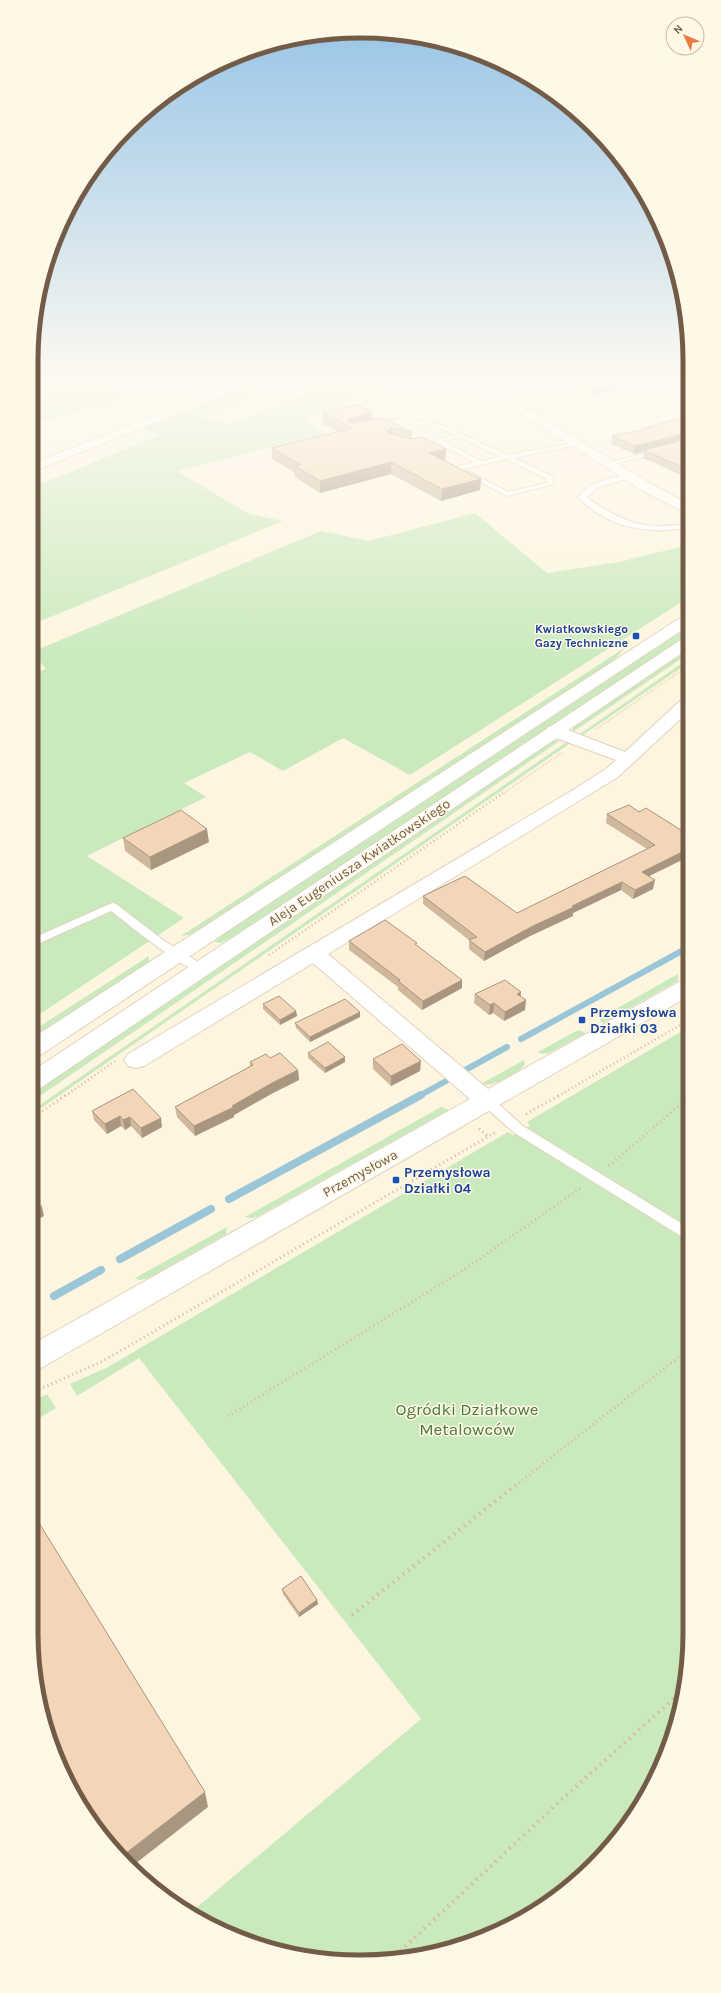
<svg xmlns="http://www.w3.org/2000/svg" width="721" height="1993" font-family="Karla,sans-serif">
<rect width="100%" height="100%" fill="#fdf5df"/>
<g fill="#caeabe">
<path d="M31,383h45l60,13 -105,28z"/>
<path d="M331,383h63l-90,37 22,14 -149,37 72,43 34,7 -252,104v-139l28,-9 100,-42 -21,-8 103,-39 19,7 -57,22 25,8z"/>
<path d="M475,513l72,60 72,-11 69,-17v53l-278,177 -67,-37 -60,33 -33,-19 -66,31 22,14 -119,59 97,62 -153,102v-345l15,-6 -14,-17 289,-121 48,10z"/>
<path d="M688,627v8l-456,303 -11,5 -6,-1 1,-3z"/>
<path d="M626,647l-13,14 -420,273 -12,2z"/>
<path d="M688,649v5l-115,78v-5z"/>
<path d="M688,659v4l-108,74 -3,-1z"/>
<path d="M561,740l-530,362v-7l521,-354z"/>
<path d="M568,741l4,1 -541,373v-4z"/>
<path d="M149,956v6l-5,4 -113,74v-8z"/>
<path d="M678,974v7l-75,42 -3,-2v-3z"/>
<path d="M689,1027l1,605 -11,86 -45,98 -40,49 -50,41 -98,45 -64,10 -64,-2 -103,-31 -25,-15 231,-194 -282,-361 -62,38 -7,-12 38,-17 400,-235 5,3 17,-10 -3,-3z"/>
<path d="M578,1030l8,3 -37,20 -7,1 -4,-2z"/>
<path d="M524,1060l1,3c-3,10 -34,25 -44,21z"/>
<path d="M441,1107l8,3 -192,107 -6,1 -6,-1z"/>
<path d="M227,1227l-1,7 -3,2 -74,42 -9,2 -5,-2z"/>
<path d="M47,1394l9,14 -25,15v-21z"/>
</g>
<g fill="none" stroke-linecap="round" stroke-linejoin="round">
<g stroke="#9ac6d8" stroke-width="6">
<path d="M521,1039l168,-92"/>
<path d="M467,1069l40,-22"/>
<path d="M419,1096l27,-15"/>
</g>
<g stroke="#9ac6d8" stroke-width="8">
<path d="M229,1199l192,-104"/>
<path d="M120,1259l91,-50"/>
<path d="M54,1296l47,-26"/>
<path d="M31,1308l3,-2"/>
</g>
<defs>
<g id="service">
<path d="M193,383h8l-25,10 -5,-1z"/>
<path d="M291,383h8l-15,7 13,2 25,-9h7l-31,13 -19,-4 1,-5z"/>
<path d="M656,383h9l-7,3 29,11v4l-36,-14 -124,28 -3,-2z"/>
<path d="M398,384l26,3 11,-2 14,4 24,-4 3,2 -27,6 -14,-4 -11,2 -25,-3 -44,17 -5,-1z"/>
<path d="M397,420l22,1 24,4 64,30 72,-13 3,2 -68,14 39,19v7l-46,12 -51,-27v-2l18,-5 -40,-21 20,-6c-18,-10 -40,-13 -60,-11 -7,1 -16,4 -21,1zM459,437l41,20 -19,4 -38,-20zM506,459l41,20v4l-39,9 -44,-23z"/>
<path d="M659,450l3,2 -1,1 -52,12 -3,-2z"/>
<path d="M631,474l3,2 -1,1 -34,10 -13,10c34,24 59,35 102,26v4c-39,9 -82,0 -110,-30 12,-17 34,-19 53,-23z"/>
<path d="M112,903l4,1 47,36 42,26 2,3 -2,3c-15,4 -79,-50 -94,-61l-80,36v-8z"/>
<path d="M487,1096l5,2 31,28 166,102v13l-176,-109 -31,-28 -2,-3 2,-3z"/>
</g>
<g id="minor">
<path d="M237,383h14l-1,2 -219,87v-8z"/>
<path d="M459,383h13l59,28 122,74 35,19v10l-45,-23 -120,-76 -63,-30z"/>
<path d="M688,698v14l-70,65 -290,177 160,135 193,-108 8,-2v17l-648,372 -10,3v-26l439,-246 -157,-136 -169,103 -8,2 -8,-2 -4,-6 4,-6 440,-261 38,-24 10,-9 -68,-25 -3,-4 3,-4 6,-1 6,1 65,25 57,-53z"/>
</g>
<g id="tertiary">
<path d="M688,615v11l-649,430 -8,2v-19l652,-423z"/>
<path d="M688,637v12l-649,440 -8,2v-19l651,-433z"/>
</g>
</defs>
<use href="#service" stroke="#e1d2bc" stroke-width="2"/>
<use href="#minor" stroke="#e1d2bc" stroke-width="2"/>
<use href="#tertiary" stroke="#e1d2bc" stroke-width="2"/>
<g stroke="#d7b99a" stroke-width="2" stroke-dasharray="0.5 2" stroke-linecap="butt">
<path d="M596,729l92,-63"/>
<path d="M502,794l61,-42"/>
</g>
<g stroke="#d7b99a" stroke-width="2.5" stroke-dasharray="1 3" stroke-linecap="butt">
<path d="M269,955l234,-162"/>
<path d="M65,1096l50,-35"/>
<path d="M558,1096l131,-76"/>
</g>
<g stroke="#d7b99a" stroke-width="3" stroke-dasharray="1 3.5" stroke-linecap="butt">
<path d="M31,1108l10,-7"/>
<path d="M526,1114l34,-19"/>
<path d="M31,1119l35,-24"/>
<path d="M479,1129l9,7"/>
<path d="M609,1166l80,-69"/>
<path d="M31,1393l72,-32 393,-229"/>
<path d="M228,1416l237,-147 117,-82"/>
<path d="M515,1486l174,-137"/>
</g>
<g stroke="#d7b99a" stroke-width="4" stroke-dasharray="1.5 5" stroke-linecap="butt">
<path d="M352,1615l164,-130"/>
<path d="M391,1960l168,-158 123,-111"/>
</g>
<use href="#service" fill="#fff" fill-rule="evenodd"/>
<use href="#minor" fill="#fff" fill-rule="evenodd"/>
<use href="#tertiary" fill="#fff" fill-rule="evenodd"/>
</g>
<g fill="#d0b89d">
<path d="M560,383h86l-54,13z"/>
<path d="M323,413l49,6 40,13v7l33,21h-1l37,19 -1,11 -39,11 -50,-27 -71,19 -25,-16v-4l-23,-14v-11l66,-16 -15,-8z"/>
<path d="M687,424l1,54 -45,-20 1,-6 -10,2 -23,-10 1,-8 30,-6v-1z"/>
<path d="M639,812l45,20 4,-2v27l-39,19 4,13 -20,10 -12,-9 -48,23v3l-43,20 -46,25 -15,-12v-9l-46,-36v-8l94,17 130,-64 -41,-26 1,-9z"/>
<path d="M123,838l86,4 -58,28 -26,-19z"/>
<path d="M349,941l68,4 45,43 -40,22 -24,-20v-3l-49,-37z"/>
<path d="M475,994l46,3 4,13 -21,11 -11,-8 -4,2 -15,-12z"/>
<path d="M263,1004l33,7 1,5 -17,9 -17,-16z"/>
<path d="M360,1017l-50,25 -14,-14 -1,-5z"/>
<path d="M308,1053l37,4v5l-20,11 -17,-15z"/>
<path d="M270,1058l28,12 1,10 -26,13 -39,22v2l-39,19 -18,-19 -2,-10 75,-40v-5z"/>
<path d="M373,1059l47,12 -29,15 -18,-17z"/>
<path d="M133,1089l29,38 -20,11 -11,-12 -6,4 -4,-4 -14,8 -13,-14 -2,-9z"/>
<path d="M282,1589l35,11 1,4 -19,13 -16,-23z"/>
</g>
<g fill="#a99680">
<path d="M615,383h31l-54,13 1,-8z"/>
<path d="M372,412v11l-24,3 -1,-6 2,-1z"/>
<path d="M391,428v12l-4,2v-11z"/>
<path d="M687,433v8l-43,9v2l-10,2 1,-8z"/>
<path d="M446,449l-1,11 -16,4v-11z"/>
<path d="M391,462v12l-71,19v-12z"/>
<path d="M481,479l-1,11 -39,11 1,-12z"/>
<path d="M207,829l2,13 -58,28 -1,-13z"/>
<path d="M688,849v8l-47,23 1,-8z"/>
<path d="M655,880l-2,9 -20,10 2,-9z"/>
<path d="M622,882l-1,8 -48,23v3l-43,20 -46,25 1,-9 46,-25 41,-21z"/>
<path d="M462,980v8l-40,22 1,-9z"/>
<path d="M521,992l-1,10 -3,-8z"/>
<path d="M526,1000l-1,10 -21,11 1,-9z"/>
<path d="M494,1003l-1,10 -4,2 1,-10z"/>
<path d="M296,1011l1,5 -17,9v-5z"/>
<path d="M360,1012v5l-50,25v-5z"/>
<path d="M345,1057v5l-20,11v-5z"/>
<path d="M421,1061l-1,10 -29,15v-10z"/>
<path d="M298,1070l1,10 -26,13 -39,22v2l-39,19 -1,-10 78,-43z"/>
<path d="M120,1116l1,10 -14,8 -2,-10z"/>
<path d="M130,1117l1,9 -6,4 -2,-10z"/>
<path d="M161,1118l1,9 -20,11 -1,-10z"/>
<path d="M42,1207l2,9 -13,7v-10z"/>
<path d="M317,1600l1,4 -19,13v-4z"/>
<path d="M205,1792l3,15 -77,60 -10,-10z"/>
</g>
<g fill="#f2d6b7" stroke="#a99680">
<path d="M580,383h35l-22,5z"/>
<path d="M357,405l15,7 -23,7 -2,1 4,3 31,-5 30,14 -21,-4 -4,3 1,2 23,6 11,-2 24,12 -17,4 52,26 -39,10 -51,-27 -71,19 -25,-15 5,-1 -28,-17 81,-20 -30,-15z"/>
<path d="M678,419l9,5v9l-52,13 -23,-10 31,-6 -1,-1z"/>
<path d="M687,439v30l-43,-19z"/>
<path d="M629,805l10,7 7,-4 38,24 4,-2v19l-46,23 13,8 -20,10 -13,-8 -50,24 2,1 -43,20 -46,25 -16,-12 8,-3 -54,-41 42,-20 52,37 138,-68 -48,-31z"/>
<path d="M181,810l26,19 -57,28 -27,-19z"/>
<path d="M385,920l32,23 -2,1 47,36 -39,21 -25,-20 2,-1 -51,-39z"/>
<path d="M505,980l16,12 -4,2 9,6 -21,12 -11,-9 -4,2 -15,-11z"/>
<path d="M279,996l17,15 -16,9 -17,-16z"/>
<path d="M345,999l15,13 -50,25 -15,-14z"/>
<path d="M328,1042l17,15 -20,11 -17,-15z"/>
<path d="M402,1044l19,17 -30,15 -18,-17z"/>
<path d="M280,1053l18,17 -26,13 -40,23 2,1 -40,19 -19,-19 78,-42 -3,-3 16,-8 4,4z"/>
<path d="M133,1089l28,29 -20,10 -11,-11 -7,3 -3,-4 -15,8 -13,-13z"/>
<path d="M31,1195l11,12 -11,6z"/>
<path d="M31,1510l174,282 -84,65 -8,-7 -57,-92 -19,-61 -6,-65z"/>
<path d="M301,1576l16,24 -18,13 -17,-24z"/>
</g>
<linearGradient id="sky" x2="0" y2="1"><stop stop-color="#93c2e7"/><stop offset="0.58" stop-color="#fefaf1"/><stop offset="1" stop-color="#fefaf1" stop-opacity="0"/></linearGradient>
<rect width="721" height="662" fill="url(#sky)"/>
<g fill="#1a4fb4" stroke="#fff8e6" stroke-width="1.5">
<rect x="632" y="632" width="8" height="8" rx="2"/>
<rect x="578" y="1016" width="8" height="8" rx="2"/>
<rect x="392" y="1176" width="8" height="8" rx="2"/>
</g>
<g text-anchor="middle" stroke-width="3" stroke-linejoin="round" paint-order="stroke">
<g font-size="12" font-weight="bold" fill="#164399" stroke="#fff8e6" text-anchor="end">
<text x="628" y="633">Kwiatkowskiego<tspan x="628" dy="14">Gazy Techniczne</tspan></text>
</g>
<g font-size="14" fill="#735c47" stroke="#fff8e6">
<text transform="translate(359 862) rotate(-34)" y="5">Aleja Eugeniusza Kwiatkowskiego</text>
<text transform="translate(360 1173) rotate(-29)" y="5">Przemysłowa</text>
</g>
<g font-size="14" font-weight="bold" fill="#164399" stroke="#fff8e6" text-anchor="start">
<text x="590" y="1017">Przemysłowa<tspan x="590" dy="16">Działki 03</tspan></text>
<text x="404" y="1177">Przemysłowa<tspan x="404" dy="16">Działki 04</tspan></text>
</g>
<g font-size="17" fill="#49793f" stroke="#fff8e6">
<text x="467" y="1415">Ogródki Działkowe<tspan x="467" dy="20">Metalowców</tspan></text>
</g>
</g>
<path d="M0 0H721V1993H0ZM360 38H361A322 322 0 0 1 683 360V1633A322 322 0 0 1 361 1955H360A322 322 0 0 1 38 1633V360A322 322 0 0 1 360 38Z" fill="#fff8e6" fill-rule="evenodd"/>
<path fill="none" stroke="#735c47" stroke-width="5" d="M360 38H361A322 322 0 0 1 683 360V1633A322 322 0 0 1 361 1955H360A322 322 0 0 1 38 1633V360A322 322 0 0 1 360 38Z"/>
<g transform="translate(685 36) rotate(314)"><circle r="19" fill="#fff8e6" stroke="#c7baa6"/>
<path d="M0-3L7 15L0 10L-7 15Z" fill="#ea7c41"/>
<text y="-6" font-size="11" font-weight="bold" text-anchor="middle" fill="#735c47">N</text>
</g>
</svg>
